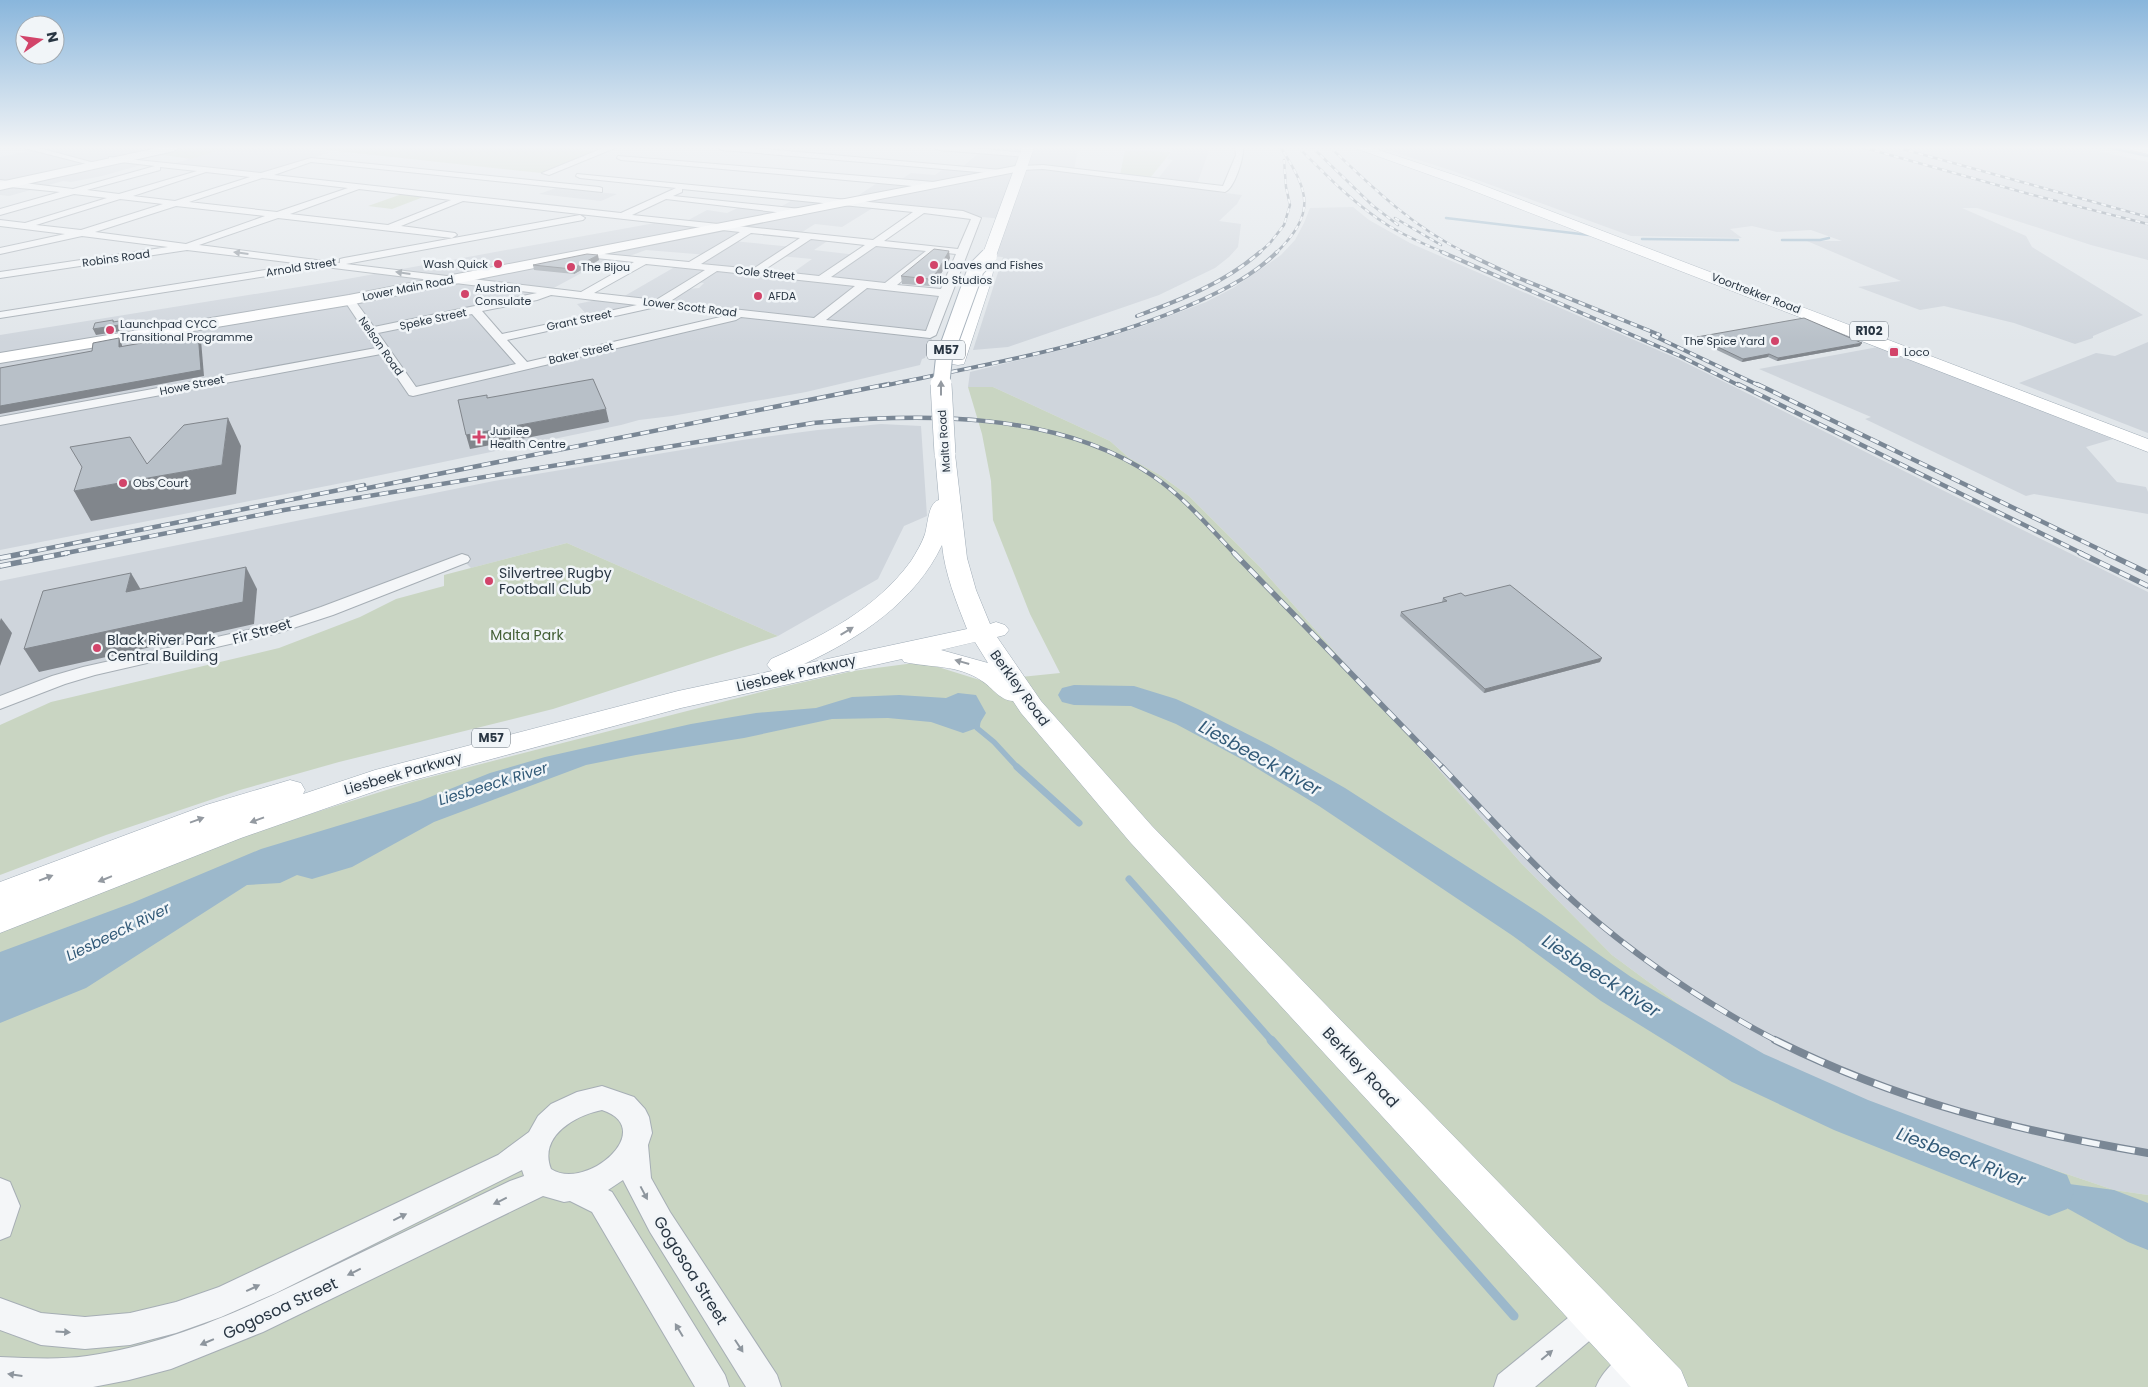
<svg xmlns="http://www.w3.org/2000/svg" width="2148" height="1387" font-family="Poppins,sans-serif">
<rect width="100%" height="100%" fill="#e1e6ea"/>
<g fill="#cfd5dc" fill-rule="evenodd">
<path d="M28,148h146l-52,12 26,3 -46,13 -31,6 -8,-1 -54,15 -9,-1v-38l33,-7z"/>
<path d="M227,148h72l32,4 -68,22 -91,-10z"/>
<path d="M975,148h103l-4,23 82,10 17,-21 -6,-1 7,-11h36l-14,39 23,2 -1,3 24,3 -5,9 -18,17 22,3 -3,23 -9,10 -14,11 -56,27 -151,52 -35,3 30,-93 -14,-1 13,-37 -126,-13 -34,21 -27,-3 -16,10 -48,-5 -18,12 60,6 18,-12 21,3 -18,12 43,5 19,-13 59,7 -48,37 58,7 -16,45 3,1 -7,19 -3,1 -2,6 -114,27 -134,24 -33,4 -18,5 -269,56 -352,69v-215l336,-54 330,-60 17,2 24,-13 20,3 15,-7 35,3 19,-11 51,5 33,-22 17,1 14,-9 24,2 11,-8 15,1 19,-16zM646,250l62,5 -16,10 -12,-1 -59,34 -10,-1 -34,7 13,14 69,-15 56,-35 40,4 25,-16 32,3 -24,17 77,9 -49,37 -66,-8 -226,52 -49,-56 75,-20 61,-33 13,1z"/>
<path d="M1381,148h703l64,14v98l-57,-15 -114,-37h-15l64,28 6,11 111,68 -50,21v2l-18,6 -61,-21 -70,-17 -24,4 -62,-23 43,-6 -94,-40h35l-31,-11 -34,2 -25,-6 -22,3 12,9 -111,-2 -181,-66z"/>
<path d="M556,188l61,6 -16,7 -62,-7z"/>
<path d="M1353,207l16,13 41,23 266,115 472,234v603l-34,-5 -233,-79 -93,-39 -92,-55 -84,-62 -91,-92 -260,-295 -72,-72 -29,-21 -31,-17 -19,-17 -117,-54h-25l2,-15 115,-28 58,-18 63,-24 27,-14 48,-33 14,-15 9,-17 6,-15z"/>
<path d="M716,271l140,15 -43,33 -147,-18 22,-12 11,-1 5,-5 -7,-1z"/>
<path d="M2148,342v91l-129,-50 77,-30 19,3z"/>
<path d="M1878,347l235,92 -27,8 31,35 29,5 2,5v22l-114,-20 -8,2 -161,-77 6,-2 -112,-48z"/>
<path d="M881,424l40,2 6,90 -23,10 -26,53 -100,57 -211,-93 -96,25 -9,-9 -165,62 -227,56 -70,26v-122l494,-100 248,-41 76,-10z"/>
</g>
<g fill="#c9d5c2">
<path d="M184,148h43l-36,11 -34,-5z"/>
<path d="M309,148h259l30,3 -57,22z"/>
<path d="M1125,150l46,2 -21,26 -30,-3z"/>
<path d="M402,194l24,2 -34,13 -24,-3z"/>
<path d="M968,387h25l117,54 19,17 31,17 29,21 72,72 260,295 91,92 84,62 92,55 93,39 233,79 34,5v192h-2148v-456l125,-50 144,-54 146,-46 362,-93 76,-17 69,-9 61,19 77,-8 -30,-59 -37,-94 -2,-39 -9,-47z"/>
<path d="M567,543l211,93 -225,73 -214,53 -99,28 -134,45 -106,40v-150l51,-23 228,-54 81,-31 36,-18 48,-13v-11z"/>
</g>
<g fill="#9cb8cb">
<path d="M958,693l18,2 10,18 -9,15 -14,5 -32,-11 -43,-4 -56,1 -88,19 -108,17 -50,10 -152,57 -82,45 -40,12 -15,-4 -17,8 -33,2 -161,103 -86,35v-71l132,-49 129,-54 159,-48 70,-28 55,-16 146,-33 65,-11 60,-5 36,-11 47,-2 47,3z"/>
<path d="M2009,1176l105,14 34,13v47l-20,-8z"/>
</g>
<g fill="none" stroke-linecap="round" stroke-linejoin="round">
<g stroke="#9cb8cb" stroke-width="2.5">
<path d="M2111,148l37,8"/>
<path d="M1446,218l143,17"/>
<path d="M1642,239l96,1"/>
<path d="M1782,240h38l9,-2"/>
</g>
<path stroke="#9cb8cb" stroke-width="5.5" d="M978,720l-1,8 17,14 24,26"/>
<g stroke="#9cb8cb" stroke-width="7">
<path d="M1017,767l62,56"/>
<path d="M1129,879l143,162"/>
</g>
<path stroke="#9cb8cb" stroke-width="9" d="M1271,1040l243,276"/>
<path fill="#9cb8cb" fill-rule="evenodd" d="M1074,685l60,1 42,13 24,11 69,35 76,43 196,126 90,63 133,77 104,46 199,75 7,17 -7,17 -18,7 -215,-86 -102,-48 -131,-81 -88,-65 -194,-130 -74,-45 -69,-37 -45,-18 -57,-1 -12,-3 -4,-7 4,-7z"/>
<defs>
<g id="street">
<path d="M24,148h15l63,17 -4,2z"/>
<path d="M603,148h12l-66,27 -7,-2z"/>
<path d="M718,148h36l247,22 4,2 -4,2 -279,-24z"/>
<path d="M935,148h38l53,5 4,2 -4,2 -87,-7z"/>
<path d="M1235,148h8c1,10 -9,41 -18,44l-182,-23 -22,1 -4,-2 4,-2 22,-1 180,21 13,-31z"/>
<path d="M618,156l316,26 4,3 -4,3 -313,-28 -4,-2z"/>
<path d="M109,157l152,16 50,-15 288,29 3,1v4l-291,-30 -37,13 347,38 55,-25 -96,-10 -4,-2 1,-2 386,37 18,7 -45,117 -6,3 -189,-21 -5,3 -323,76 -4,-1 -28,-41 -381,71v-8l376,-69 -32,-48 5,-3 4,1 21,29 163,-34 -228,-28v4l-4,1 -305,48v-6l303,-48 -116,-14 -187,28v-6l168,-25 -86,-11 -82,18v-6l65,-14 -65,-8v-6l25,3 82,-25 -33,-4 -74,21v-6l60,-17 -60,-6v-6l73,9 82,-23 -43,-5h-3zM160,167l37,4 -78,23 -32,-4 73,-20zM206,172l44,5 -75,24 -42,-5zM262,178l86,10 -71,24 -88,-10zM359,189l92,11 -63,25 -98,-11zM682,189l231,23 -40,28 -241,-25 34,-16 135,16 5,-3 -5,-3 -128,-13 9,-4zM120,199l43,5 -82,26 -45,-5zM463,201l277,31 -51,30 -106,-10v4l3,1 48,5 -53,30 -235,-28 237,-44 2,-2 -5,-3 -236,43 -4,1v4l-141,-18 79,-27 174,20 5,-3 -2,-2 -54,-7zM176,206l89,10 -79,28 -91,-12zM924,213l47,6 -13,30 -74,-8zM751,233l49,5 -47,31 -52,-5zM811,239l54,6 -46,31 -55,-6zM876,246l50,5 -41,32 -54,-6zM937,252l19,2 -15,35 -44,-4zM646,264l59,6 -49,30 -62,-7zM717,271l138,15 -41,32 -145,-16zM867,288l72,8 -13,35 -100,-11zM551,295l86,10 -135,29 -20,-23 55,-11zM656,307l73,8 -202,47 -20,-22zM472,314l44,50 -100,23 -38,-54z"/>
<path d="M462,554l6,2 2,3 -2,3 -135,53 -55,18 -183,42 -30,9 -65,25v-13l52,-20 31,-9 183,-41 55,-19z"/>
<path d="M602,1086l32,11 11,12 4,8 3,16 -4,12 3,33 19,34 107,163 4,12h-35l-96,-155 -27,-52 -15,10 4,2 113,183 4,12h-34l-103,-175 -22,-11 -6,1 -21,-6 -280,136 -92,37 -42,11 -36,7h-93v-30c29,1 58,3 87,-1 91,-13 174,-55 255,-94 56,-27 112,-54 168,-81l14,-5 -2,-6 -246,123 -55,24 -45,16 -46,12 -45,4 -44,-4 -41,-15v-32l41,15 44,4 45,-4 46,-11 43,-15 279,-132 31,-23 9,-16 13,-12 26,-12zM602,1110c57,19 -16,82 -51,59 -13,-33 25,-54 51,-59z"/>
<path d="M0,1178l10,4 10,24 -10,30 -10,4z"/>
<path d="M1596,1299l11,5 5,11 -5,11 -72,61h-41l4,-12 87,-71z"/>
<path d="M1640,1346l11,5 5,11 -5,11 -15,14h-40c7,-18 26,-34 44,-41z"/>
</g>
<g id="secondary">
<path d="M157,148h22l-5,3 -174,39v-8z"/>
<path d="M1021,165l6,3 -2,2 -676,135 -349,58v-10l349,-58z"/>
</g>
<g id="primary">
<path d="M1022,148h12l-38,108 -5,26 -27,82 -6,1 -6,-1 -3,-4 7,-26 19,-52 7,-26z"/>
<path d="M1355,148h18l96,32 679,259v13l-687,-266z"/>
<path d="M945,448l7,2 3,4 12,104 9,32 14,34 6,-2 9,3 4,5 -4,5 -8,2 44,64 111,125 529,544 7,17h-57l-501,-545 -109,-129 -8,-12c-14,-1 -20,-13 -31,-20 -25,-17 -51,-13 -78,-19l-2,-3 -221,49 -297,80 -143,50 -241,95v-51l206,-77 84,-25 11,3 4,7 -2,4 72,-24 303,-79 94,-20 -5,-6 4,-6c52,-23 105,-50 140,-98 5,-8 11,-18 14,-27 3,-10 3,-31 14,-34l-4,-46 3,-4zM942,545c3,29 14,56 25,84l-163,35c56,-26 111,-62 138,-119zM975,642l13,21 -47,-13z"/>
</g>
<path id="highway" d="M2130,148h18v6l-17,-4z"/>
</defs>
<use href="#street" stroke="#a6aeb5" stroke-width="2"/>
<use href="#secondary" stroke="#a6aeb5" stroke-width="2"/>
<use href="#primary" stroke="#a0acb7" stroke-width="1"/>
<use href="#highway" stroke="#8895a2" stroke-width="1"/>
<use href="#street" fill="#f4f6f8" fill-rule="evenodd"/>
<use href="#secondary" fill="#fff" fill-rule="evenodd"/>
<use href="#primary" fill="#fff" fill-rule="evenodd"/>
<use href="#highway" fill="#fff" fill-rule="evenodd"/>
<defs>
<g id="rail-far5">
<path d="M1299,148c28,28 56,57 90,78 18,11 37,19 56,27"/>
<path d="M1313,148l59,57 26,20"/>
<path d="M1331,148c42,40 82,79 135,105"/>
<path d="M1865,148l164,46 119,30"/>
<path d="M1899,148l249,69"/>
<path d="M1395,218l46,27"/>
<path d="M1259,253l11,-10 14,-18 6,-20 -4,-18 -2,-27"/>
<path d="M1276,253c40,-40 34,-60 5,-105"/>
</g>
<g id="rail-far4">
<path d="M1442,252l238,104 60,30"/>
<path d="M1463,252l53,25 144,58"/>
<path d="M1137,316c43,-16 88,-33 123,-64"/>
<path d="M1652,335l108,51"/>
<path d="M882,386c107,-22 216,-40 315,-84 29,-13 58,-28 80,-50"/>
</g>
<g id="rail-far3">
<path d="M1738,384l345,170"/>
<path d="M1757,384l352,170"/>
<path d="M358,490l531,-106"/>
<path d="M20,554l344,-69"/>
<path d="M61,554l223,-44 529,-87c109,-10 245,-12 340,53 31,21 56,51 82,78"/>
</g>
<g id="rail-far2">
<path d="M1234,553l209,215"/>
<path d="M2080,553l68,33"/>
<path d="M2106,553l42,20"/>
<path d="M0,558l26,-5"/>
<path d="M0,566l67,-13"/>
</g>
<path id="rail-far1" d="M1442,767c37,39 74,80 113,117 66,63 142,115 222,157"/>
<path id="rail" d="M1775,1040c120,60 241,91 373,113"/>
</defs>
<use href="#rail-far5" stroke="#7a8795" stroke-width="2.5"/>
<use href="#rail-far4" stroke="#7a8795" stroke-width="4"/>
<use href="#rail-far3" stroke="#7a8795" stroke-width="4.5"/>
<use href="#rail-far2" stroke="#7a8795" stroke-width="5.5"/>
<use href="#rail-far1" stroke="#7a8795" stroke-width="6"/>
<use href="#rail" stroke="#7a8795" stroke-width="8"/>
<use href="#rail-far5" stroke="#f1f5f8" stroke-width="2" stroke-dasharray="5" stroke-linecap="butt"/>
<use href="#rail-far4" stroke="#f1f5f8" stroke-width="2.5" stroke-dasharray="7" stroke-linecap="butt"/>
<use href="#rail-far3" stroke="#f1f5f8" stroke-width="3" stroke-dasharray="9" stroke-linecap="butt"/>
<use href="#rail-far2" stroke="#f1f5f8" stroke-width="4" stroke-dasharray="11" stroke-linecap="butt"/>
<use href="#rail-far1" stroke="#f1f5f8" stroke-width="4.5" stroke-dasharray="14" stroke-linecap="butt"/>
<use href="#rail" stroke="#f1f5f8" stroke-width="5.5" stroke-dasharray="18" stroke-linecap="butt"/>
<defs>
<path id="primary-bridge-far1" d="M941,386l3,-28 32,-89 13,-13"/>
<path id="primary-bridge" d="M941,384l4,70"/>
</defs>
<use href="#primary-bridge-far1" stroke="#a0acb7" stroke-width="18" stroke-linecap="butt"/>
<use href="#primary-bridge" stroke="#a0acb7" stroke-width="22" stroke-linecap="butt"/>
<use href="#primary-bridge-far1" stroke="#fff" stroke-width="16"/>
<use href="#primary-bridge" stroke="#fff" stroke-width="21"/>
</g>
<g fill="#9ea5ac">
<path d="M950,258l-12,21 -8,7 -28,-2 -1,-8z"/>
<path d="M599,260l-25,14 -40,-4 -1,-5z"/>
<path d="M1697,337l163,9 -83,15 -9,-4 -26,5 -46,-22z"/>
<path d="M1465,596l135,66 -116,31 -84,-77 1,-4 41,-10 1,-4z"/>
</g>
<g fill="#81868c">
<path d="M949,251l1,7 -12,21 -8,7 -1,-7z"/>
<path d="M598,255l1,5 -25,14 -2,-5z"/>
<path d="M113,320l3,5 3,-4 3,6v4l-26,4 -3,-6 20,-7z"/>
<path d="M198,333l3,7 3,36 -204,38v-8z"/>
<path d="M119,338l3,7v8l-3,-6z"/>
<path d="M1862,343l-2,3 -83,15 1,-3z"/>
<path d="M1769,354l-1,3 -26,5 1,-3z"/>
<path d="M606,409l3,13 -139,27 -4,-14z"/>
<path d="M228,418l13,28 -5,48 -145,27 -17,-30 148,-26z"/>
<path d="M246,567l11,22 -3,35 -215,48 -15,-23z"/>
<path d="M131,573l13,22 -18,-3z"/>
<path d="M1,618l11,15 -12,33v-45z"/>
<path d="M1602,658l-2,4 -116,31 1,-4z"/>
</g>
<g fill="#b8c0c8" stroke="#81868c">
<path d="M934,249l15,2 -12,21 -8,7 -28,-3z"/>
<path d="M587,254l11,1 -26,14 -39,-4z"/>
<path d="M1804,318l58,25 -84,15 -9,-4 -26,5 -46,-22z"/>
<path d="M113,320v2l6,-1v4l-26,4 2,-6z"/>
<path d="M198,333l3,37 -201,36v-38l92,-17 1,-8 26,-5v9z"/>
<path d="M593,379l13,30 -140,26 -8,-35 29,-5v3z"/>
<path d="M228,418l-6,47 -148,26 8,-24 -12,-20 60,-10 17,27 37,-39z"/>
<path d="M246,567l-3,35 -219,47 19,-58 88,-18 -5,19z"/>
<path d="M1510,585l92,73 -117,31 -84,-77 46,-11 -4,-3 18,-5 4,3z"/>
</g>
<defs><path id="oneway-solid" d="M-6-.8H1V-3.2L6.5 0L1 3.2V.8H-6Z" transform="scale(1.25)"/></defs>
<g fill="#8e969e">
<use href="#oneway-solid" transform="translate(241 253) rotate(-173)"/>
<use href="#oneway-solid" transform="translate(403 273) rotate(-172)"/>
<use href="#oneway-solid" transform="translate(644 1193) rotate(62)"/>
<use href="#oneway-solid" transform="translate(500 1201) rotate(154)"/>
<use href="#oneway-solid" transform="translate(400 1217) rotate(-26)"/>
<use href="#oneway-solid" transform="translate(354 1272) rotate(154)"/>
<use href="#oneway-solid" transform="translate(253 1288) rotate(-25)"/>
<use href="#oneway-solid" transform="translate(679 1330) rotate(-121)"/>
<use href="#oneway-solid" transform="translate(63 1332) rotate(4)"/>
<use href="#oneway-solid" transform="translate(207 1342) rotate(157)"/>
<use href="#oneway-solid" transform="translate(739 1346) rotate(57)"/>
<use href="#oneway-solid" transform="translate(1547 1355) rotate(-40)"/>
<use href="#oneway-solid" transform="translate(15 1375) rotate(-172)"/>
</g>
<g fill="#949aa1">
<use href="#oneway-solid" transform="translate(941 388) rotate(-90)"/>
<use href="#oneway-solid" transform="translate(847 631) rotate(-31)"/>
<use href="#oneway-solid" transform="translate(962 662) rotate(-164)"/>
<use href="#oneway-solid" transform="translate(197 820) rotate(-20)"/>
<use href="#oneway-solid" transform="translate(257 820) rotate(160)"/>
<use href="#oneway-solid" transform="translate(46 878) rotate(-21)"/>
<use href="#oneway-solid" transform="translate(105 879) rotate(158)"/>
</g>
<linearGradient id="sky" x2="0" y2="1"><stop stop-color="#89b6dc"/><stop offset="0.43" stop-color="#f2f4f6"/><stop offset="1" stop-color="#f2f4f6" stop-opacity="0"/></linearGradient>
<rect width="2148" height="343" fill="url(#sky)"/>
<g fill="#d2446a" stroke="#f1f5f8" stroke-width="2">
<circle cx="498" cy="264" r="5"/>
<circle cx="934" cy="265" r="5"/>
<circle cx="571" cy="267" r="5"/>
<circle cx="920" cy="280" r="5"/>
<circle cx="465" cy="294" r="5"/>
<circle cx="758" cy="296" r="5"/>
<circle cx="110" cy="330" r="5"/>
<circle cx="1775" cy="341" r="5"/>
<rect x="1889" y="347" width="10" height="10" rx="2.5"/>
<path d="M476.5 429.5h5v5h5v5h-5v5h-5v-5h-5v-5h5z"/>
<circle cx="123" cy="483" r="5"/>
<circle cx="489" cy="581" r="5"/>
<circle cx="97" cy="648" r="5"/>
</g>
<g text-anchor="middle" stroke-width="5" stroke-linejoin="round" paint-order="stroke">
<g font-size="11" fill="#293643" stroke="#f1f5f8">
<text transform="translate(116 258) rotate(-8)" y="4">Robins Road</text>
<text transform="translate(301 267) rotate(-9)" y="4">Arnold Street</text>
<text transform="translate(765 273) rotate(6)" y="4">Cole Street</text>
<text transform="translate(408 288) rotate(-11)" y="4">Lower Main Road</text>
<text transform="translate(1756 293) rotate(21)" y="4">Voortrekker Road</text>
<text transform="translate(690 307) rotate(7)" y="4">Lower Scott Road</text>
<text transform="translate(433 319) rotate(-12)" y="4">Speke Street</text>
<text transform="translate(579 320) rotate(-12)" y="4">Grant Street</text>
<text transform="translate(381 346) rotate(55)" y="4">Nelson Road</text>
<text transform="translate(581 353) rotate(-13)" y="4">Baker Street</text>
<text transform="translate(192 385) rotate(-11)" y="4">Howe Street</text>
<text transform="translate(944 441) rotate(-94)" y="4">Malta Road</text>
</g>
<g font-size="11" fill="#293643" stroke="#f1f5f8" text-anchor="start">
<text x="488" y="268" text-anchor="end">Wash Quick</text>
<text x="944" y="269">Loaves and Fishes</text>
<text x="581" y="271">The Bijou</text>
<text x="930" y="284">Silo Studios</text>
<text x="475" y="292">Austrian<tspan x="475" dy="13">Consulate</tspan></text>
<text x="768" y="300">AFDA</text>
<text x="120" y="328">Launchpad CYCC<tspan x="120" dy="13">Transitional Programme</tspan></text>
<text x="1765" y="345" text-anchor="end">The Spice Yard</text>
<text x="1904" y="356">Loco</text>
<text x="490" y="435">Jubilee<tspan x="490" dy="13">Health Centre</tspan></text>
<text x="133" y="487">Obs Court</text>
</g>
<g fill="#f1f5f8" stroke="#656f79" stroke-width="1">
<rect x="1850" y="321.5" width="38" height="19" rx="4"/>
<rect x="927" y="340.5" width="38" height="19" rx="4"/>
<rect x="472" y="728.5" width="38" height="19" rx="4"/>
</g>
<g font-size="12" font-weight="bold" fill="#293643">
<text x="1869" y="335">R102</text>
<text x="946" y="354">M57</text>
<text x="491" y="742">M57</text>
</g>
<g font-size="14" fill="#293643" stroke="#f1f5f8" text-anchor="start">
<text x="499" y="578">Silvertree Rugby<tspan x="499" dy="16">Football Club</tspan></text>
<text x="107" y="645">Black River Park<tspan x="107" dy="16">Central Building</tspan></text>
</g>
<g font-size="14" fill="#293643" stroke="#f1f5f8">
<text transform="translate(262 631) rotate(-16)" y="5">Fir Street</text>
<text transform="translate(796 673) rotate(-13)" y="5">Liesbeek Parkway</text>
<text transform="translate(1020 688) rotate(54)" y="5">Berkley Road</text>
<text transform="translate(403 773) rotate(-16)" y="5">Liesbeek Parkway</text>
</g>
<g font-size="14" fill="#435f36" stroke="#f1f5f8">
<text x="527" y="640">Malta Park</text>
</g>
<g font-size="15" font-style="italic" fill="#325a78" stroke="#f1f5f8">
<text transform="translate(493 784) rotate(-17)" y="5">Liesbeeck River</text>
<text transform="translate(118 932) rotate(-26)" y="5">Liesbeeck River</text>
</g>
<g font-size="16" fill="#293643" stroke="#f1f5f8">
<text transform="translate(1361 1067) rotate(47)" y="6">Berkley Road</text>
<text transform="translate(691 1270) rotate(58)" y="6">Gogosoa Street</text>
<text transform="translate(280 1308) rotate(-25)" y="6">Gogosoa Street</text>
</g>
<g font-size="18" font-style="italic" fill="#325a78" stroke="#f1f5f8">
<text transform="translate(1260 758) rotate(29)" y="6">Liesbeeck River</text>
<text transform="translate(1601 976) rotate(33)" y="6">Liesbeeck River</text>
<text transform="translate(1961 1157) rotate(21)" y="6">Liesbeeck River</text>
</g>
</g>
<g transform="translate(40 40) rotate(77)"><circle r="24" fill="#f1f5f8" stroke="#a1a9b0"/>
<path d="M0-4L9 19L0 12L-9 19Z" fill="#d2446a"/>
<text y="-8" font-size="14" font-weight="bold" text-anchor="middle" fill="#293643">N</text>
</g>
</svg>
